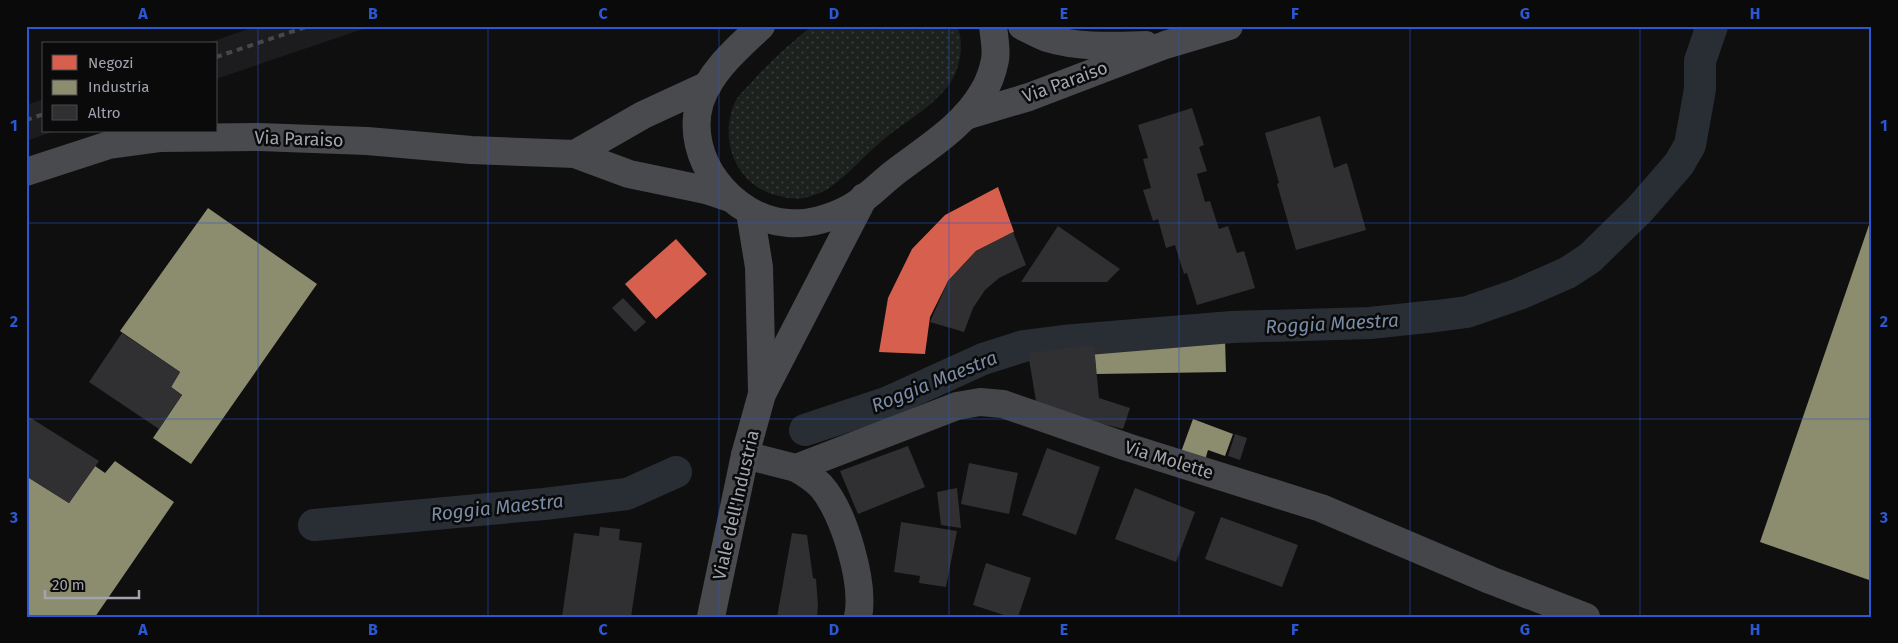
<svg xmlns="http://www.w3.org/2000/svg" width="1898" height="643" font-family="'Fira Sans',sans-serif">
<defs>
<pattern id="grass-dots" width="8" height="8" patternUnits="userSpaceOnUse" patternTransform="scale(1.25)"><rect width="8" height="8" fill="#1c211d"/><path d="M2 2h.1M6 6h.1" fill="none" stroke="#3a3e3b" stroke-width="1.8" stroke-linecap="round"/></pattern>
</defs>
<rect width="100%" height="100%" fill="#0f0f10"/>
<g fill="#1c1c1e">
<path d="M257,26h115l-156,53v-35h-11z"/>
<path d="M44,99v32h11l-29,10v-36z"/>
</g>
<path fill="url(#grass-dots)" d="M812,26h145c7,15 4,38 -4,52 -15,27 -47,42 -70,62 -18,15 -34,34 -54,48 -5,4 -14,7 -21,9 -11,3 -22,1 -33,-2 -41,-12 -57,-58 -39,-95 4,-6 10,-12 15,-17 18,-21 39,-39 61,-57z"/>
<g fill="#d6604d">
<path d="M998,187l16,45 -38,19 -28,30 -18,36 -5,37 -46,-2 9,-54 24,-49 33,-34z"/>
<path d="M676,239l31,35 -51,45 -31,-35z"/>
</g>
<g fill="#8c8c6e">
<path d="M208,208l109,76 -126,180 -38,-26 29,-43 -11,-8 9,-15 -60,-41z"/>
<path d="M1871,219h1v362l-112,-39z"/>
<path d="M1225,339l1,33 -130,2 -2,-29 75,1 1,-4z"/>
<path d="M1193,419l40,15 -8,22 -17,-6 -3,10 -24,-8z"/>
<path d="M115,461l59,41 -79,115h-69v-141l43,27 26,-37 10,7z"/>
</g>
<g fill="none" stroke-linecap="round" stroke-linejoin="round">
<g stroke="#292e35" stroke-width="32">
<path d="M805,430l81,-27 97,-44 41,-13 39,-5 169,-14 138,-4 66,-7 31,-4 52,-18 48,-21 23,-15 50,-49 39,-45 11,-19 10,-56v-28l12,-35"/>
<path d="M314,525l230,-21 83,-10 49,-22"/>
</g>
</g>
<g fill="#303032">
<path d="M1192,108l12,37 -5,2 8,24 -10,3 8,28 5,-1 9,28 9,-3 9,27 7,-2 11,37 -58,17 -10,-32 -3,1 -9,-29 -9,3 -8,-29 -5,2 -10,-31 8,-2 -8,-29 5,-1 -10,-33z"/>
<path d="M1320,116l14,52 13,-5 19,67 -70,20 -19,-66 2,-1 -14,-50z"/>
<path d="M1058,226l62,43 -13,13h-86z"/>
<path d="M1013,232l13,33 -27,13 -14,12 -12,18 -9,24 -34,-10 18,-41 28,-30z"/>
<path d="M623,298l23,24 -11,10 -23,-24z"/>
<path d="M122,333l58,39 -9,15 11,8 -23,34 -70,-47z"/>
<path d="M1094,345l5,53 31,10 -7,21 -86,-22 -9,-54z"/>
<path d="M26,415l73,46 -30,42 -43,-27z"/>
<path d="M1235,434l12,4 -7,22 -12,-4z"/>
<path d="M908,446l17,41 -67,27 -18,-43z"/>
<path d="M1047,448l53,19 -24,68 -54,-20z"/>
<path d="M969,463l49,10 -9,41 -48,-10z"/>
<path d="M957,488l4,40 -20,-3 -4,-33z"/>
<path d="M1135,488l60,24 -19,50 -61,-23z"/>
<path d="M1221,517l77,28 -16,42 -77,-28z"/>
<path d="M901,522l56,9 -11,56 -27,-4 1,-7 -26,-4z"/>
<path d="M600,527l20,2 -1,11 23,3 -11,74h-69l12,-84 25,3z"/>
<path d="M792,533l15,2 6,43 3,1 2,26 -1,12h-40z"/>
<path d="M986,563l45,15 -13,39h-8l-37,-12z"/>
</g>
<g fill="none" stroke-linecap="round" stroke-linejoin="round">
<g stroke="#454649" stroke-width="28">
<path d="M745,455l51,13 161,-62 23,-4 23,2 124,43 194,61 169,72 96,37"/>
<path d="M796,468c9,5 18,11 25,18 23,26 44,97 37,131"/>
</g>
<g stroke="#494a4d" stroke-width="28">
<path d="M761,26c-22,21 -51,45 -61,76 -17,56 32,117 88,121 20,2 44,-5 62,-15 16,-9 30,-24 44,-35 31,-24 69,-46 89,-81 5,-8 10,-22 12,-32 2,-10 -1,-23 -2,-34"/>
<path d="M1022,26c8,4 17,9 25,12 32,10 66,8 99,7"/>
<path d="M965,116l64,-19 136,-52 64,-19"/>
<path d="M575,154l68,-39 65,-30"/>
<path d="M26,172l83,-27 52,-7 98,-1 108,4 104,9 104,4 54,20 77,16 24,8"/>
<path d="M750,212l9,55 3,123"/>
<path d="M711,617l34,-162 17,-61 102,-197"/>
</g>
<g stroke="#47474a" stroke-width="4" stroke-dasharray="6 5" stroke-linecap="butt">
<path d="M216,57l93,-31"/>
<path d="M26,120l18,-6"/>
</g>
</g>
<path fill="none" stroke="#2a57d4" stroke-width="1" stroke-opacity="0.55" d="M258,26v591M488,26v591M719,26v591M949,26v591M1179,26v591M1410,26v591M1640,26v591M26,223h1846M26,419h1846"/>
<g text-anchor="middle" stroke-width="5" stroke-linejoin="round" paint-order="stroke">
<g font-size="18" fill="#a2a4af" stroke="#0a0a0b">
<text transform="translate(1065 82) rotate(-20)" y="6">Via Paraiso</text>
<text transform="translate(299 139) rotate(2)" y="6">Via Paraiso</text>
<text transform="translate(1169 460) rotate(17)" y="6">Via Molette</text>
<text transform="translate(736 505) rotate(-77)" y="6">Viale dell'Industria</text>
</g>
<g font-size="19" font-style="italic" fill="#7b8ca7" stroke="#0a0a0b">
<text transform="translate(1332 323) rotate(-3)" y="7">Roggia Maestra</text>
<text transform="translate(934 381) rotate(-22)" y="7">Roggia Maestra</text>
<text transform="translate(497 507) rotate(-6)" y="7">Roggia Maestra</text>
</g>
</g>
<rect width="1898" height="643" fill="none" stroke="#0a0a0b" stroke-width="55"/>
<rect x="42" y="42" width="175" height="90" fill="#0a0a0b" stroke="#47484d"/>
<rect x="52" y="55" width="25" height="15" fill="#d6604d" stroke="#47484d"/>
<text x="88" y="68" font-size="15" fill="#a2a4af">Negozi</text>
<rect x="52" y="80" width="25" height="15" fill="#8c8c6e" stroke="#47484d"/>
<text x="88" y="92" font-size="15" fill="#a2a4af">Industria</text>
<rect x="52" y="105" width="25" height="15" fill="#303032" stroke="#47484d"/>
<text x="88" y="118" font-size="15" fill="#a2a4af">Altro</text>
<path d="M45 590v8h94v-8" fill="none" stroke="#a2a4af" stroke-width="2.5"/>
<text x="52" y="590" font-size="15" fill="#a2a4af" stroke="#0a0a0b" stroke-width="4" paint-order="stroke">20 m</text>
<rect x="28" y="28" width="1842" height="588" fill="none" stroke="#2a57d4" stroke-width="2"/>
<g font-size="16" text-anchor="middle" font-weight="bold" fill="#2a57d4">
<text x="143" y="19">A</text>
<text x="373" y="19">B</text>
<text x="603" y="19">C</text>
<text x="834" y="19">D</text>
<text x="1064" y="19">E</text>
<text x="1295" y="19">F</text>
<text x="1525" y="19">G</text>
<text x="1755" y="19">H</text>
<text x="14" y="131">1</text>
<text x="1884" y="131">1</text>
<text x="14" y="327">2</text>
<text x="1884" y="327">2</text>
<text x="14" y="523">3</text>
<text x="1884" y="523">3</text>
<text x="143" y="635">A</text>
<text x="373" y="635">B</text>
<text x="603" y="635">C</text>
<text x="834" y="635">D</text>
<text x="1064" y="635">E</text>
<text x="1295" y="635">F</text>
<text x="1525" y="635">G</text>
<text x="1755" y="635">H</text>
</g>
</svg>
